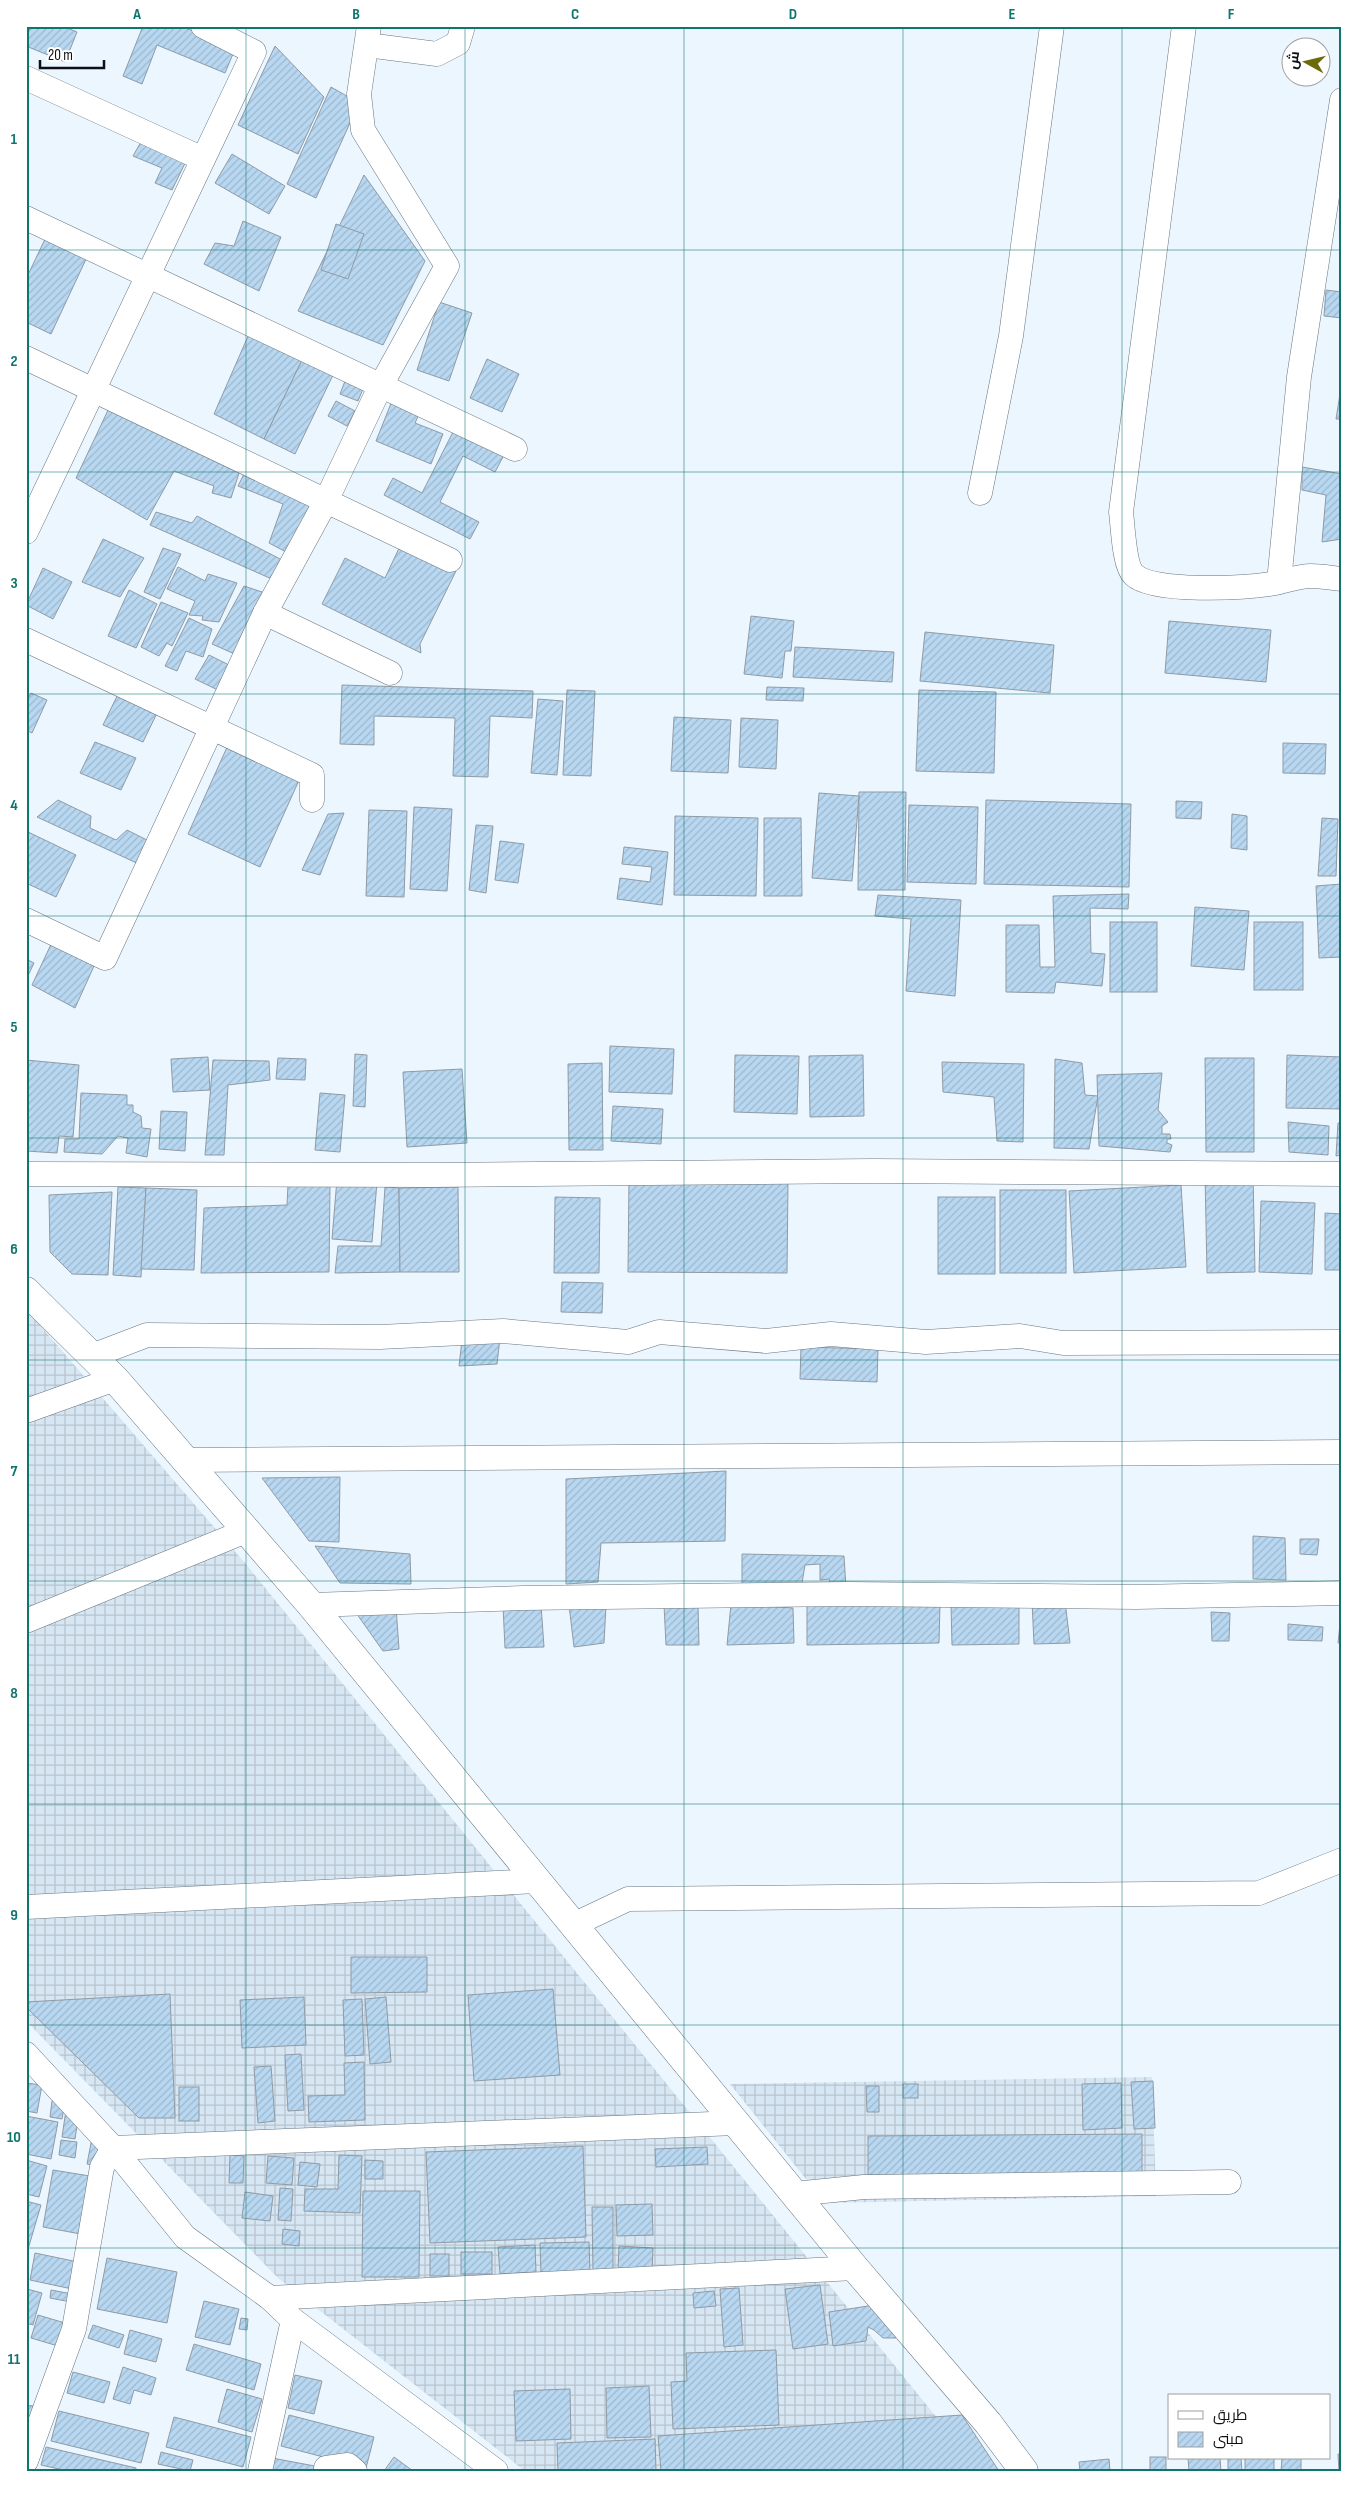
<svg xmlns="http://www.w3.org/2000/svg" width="1368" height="2497" font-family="'Sofia Sans Condensed',Cairo,sans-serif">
<defs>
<pattern id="industrial-grid" width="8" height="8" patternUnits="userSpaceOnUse" patternTransform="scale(1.25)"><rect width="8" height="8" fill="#d7e6f3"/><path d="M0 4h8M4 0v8" fill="none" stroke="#b7c4cf"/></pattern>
<pattern id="building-hatch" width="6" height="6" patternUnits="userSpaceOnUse" patternTransform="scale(1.25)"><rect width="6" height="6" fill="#b8d7f1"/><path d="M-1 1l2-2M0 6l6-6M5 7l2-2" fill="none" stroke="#9db8ce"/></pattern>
</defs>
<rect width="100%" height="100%" fill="#ebf6ff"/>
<g fill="url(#industrial-grid)">
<path d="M26,1309l219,254 735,908h-455l-247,-193 -252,-257z"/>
<path d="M1152,2077l4,119 -331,7 -95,-119z"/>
</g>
<g fill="url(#building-hatch)" stroke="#8f9ba6">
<path d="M31,26h31l15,6 -12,30 -39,-16v-8z"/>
<path d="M143,26h38l54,23 -10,24 -68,-28 -15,39 -19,-8z"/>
<path d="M275,46l49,51 -26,57 -60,-29z"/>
<path d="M331,87l28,16 -43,95 -29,-14z"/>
<path d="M142,140l48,13 -18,37 -17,-7 7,-15 -29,-12z"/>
<path d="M232,154l53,32 -16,28 -54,-31z"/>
<path d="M364,175l61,86 -42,84 -85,-34z"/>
<path d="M243,221l38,16 -22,54 -55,-27 11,-21 19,3z"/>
<path d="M336,224l28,10 -16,45 -27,-9z"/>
<path d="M46,237l41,20 -36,77 -25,-12v-43z"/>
<path d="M1326,290l16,2v26l-18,-2z"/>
<path d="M439,302l33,11 -23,68 -32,-11z"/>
<path d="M249,334l53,26 -38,79 -50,-25z"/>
<path d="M487,359l32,15 -17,38 -32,-14z"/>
<path d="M302,360l31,15 -38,79 -31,-15z"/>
<path d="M347,376l18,8 -7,17 -18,-7z"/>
<path d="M1340,394h2v25h-6z"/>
<path d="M336,401l19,10 -8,15 -19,-10z"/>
<path d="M392,401l28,11 -5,11 28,11 -12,30 -55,-23z"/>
<path d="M110,406l131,61 -10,31 -19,-5 2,-7 -40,-15 -27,49 -71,-42z"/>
<path d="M455,428l50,25 -10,19 -32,-16 -23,46 39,20 -9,17 -86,-44 9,-17 29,15z"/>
<path d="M1302,467l40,7v65l-20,3 4,-47 -24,-5z"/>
<path d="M246,470l69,31 -27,52 -19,-10 14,-39 -45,-18z"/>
<path d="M156,512l36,11 5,-7 87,45 -10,19 -124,-55z"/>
<path d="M103,539l41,19 -24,39 -38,-15z"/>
<path d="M401,544l55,27 -36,73 1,9 -99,-49 23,-46 40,20z"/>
<path d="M163,548l18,6 -21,45 -16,-7z"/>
<path d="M178,567l27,14 3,-7 29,9 -18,39 -17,-2 1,-4 -14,-1 6,-14 -28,-12z"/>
<path d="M43,568l29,14 -19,37 -27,-14z"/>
<path d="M244,586l24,8 -31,61 -25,-11z"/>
<path d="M129,590l28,14 -21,44 -28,-12z"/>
<path d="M161,602l27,11 -16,33 -5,-3 -8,13 -18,-9z"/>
<path d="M751,616l43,5 -3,30h-6l-3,27 -38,-4z"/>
<path d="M189,618l23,11 -9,28 -17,-6 -9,20 -12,-5z"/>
<path d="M1169,621l102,9 -5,52 -101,-9z"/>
<path d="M925,632l129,13 -4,48 -130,-12z"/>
<path d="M795,647l99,5 -2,30 -99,-5z"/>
<path d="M209,655l24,12 -13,24 -25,-12z"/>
<path d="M342,685l191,6 -1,27 -42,-2 -2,61 -35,-1 2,-58 -81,-2v29l-34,-1z"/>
<path d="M767,687l37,1 -1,13 -37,-1z"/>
<path d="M121,688l39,19 -17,35 -40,-17z"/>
<path d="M567,690l28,1 -4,85 -28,-1z"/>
<path d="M919,690l77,2 -2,81 -78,-2z"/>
<path d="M31,693l16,7 -15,33 -6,-3v-28z"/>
<path d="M538,699l25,2 -6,74 -26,-2z"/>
<path d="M674,717l57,3 -3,53 -57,-2z"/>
<path d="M741,718l37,2 -2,49 -37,-2z"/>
<path d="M95,742l41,16 -15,32 -41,-17z"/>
<path d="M1283,743l43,1 -1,30 -42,-1z"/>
<path d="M228,745l72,33 -40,89 -72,-33z"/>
<path d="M859,792h47l-1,98h-47z"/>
<path d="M819,793l40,3 -7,85 -40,-3z"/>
<path d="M58,800l33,16 -1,12 26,12 11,-10 24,12 -10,23 -104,-48z"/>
<path d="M986,800l145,4 -2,83 -145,-3z"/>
<path d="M1176,801l26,1 -1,17 -25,-1z"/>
<path d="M909,805l69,2 -2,77 -69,-2z"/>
<path d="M414,807l38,2 -5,82 -37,-2z"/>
<path d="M369,810l38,1 -3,86 -38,-1z"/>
<path d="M344,813l-24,62 -18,-5 26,-56z"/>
<path d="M1232,814l15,2v34l-16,-2z"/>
<path d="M675,816l83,2 -2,78 -82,-1z"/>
<path d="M764,818h37l1,78h-38z"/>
<path d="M1322,818l16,1 -2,57h-18z"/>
<path d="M476,825l17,1 -7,67 -17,-3z"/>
<path d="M26,831l50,24 -20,42 -30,-14z"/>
<path d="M500,841l24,3 -6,39 -23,-3z"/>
<path d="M624,847l44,5 -6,53 -45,-6 3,-21 30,4 2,-15 -30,-3z"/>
<path d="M1342,884v73l-23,1 -3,-72z"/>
<path d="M1129,894l-1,15 -38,-1 1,45 14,1 -3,32 -46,-4 -2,11 -48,-1v-67h33l1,42h15l-2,-71z"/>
<path d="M878,895l83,5 -6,96 -49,-5 5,-72 -36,-3z"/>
<path d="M1195,907l54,4 -5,59 -53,-4z"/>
<rect x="1110" y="922" width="47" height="70"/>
<rect x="1254" y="922" width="49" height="68"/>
<path d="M53,940l41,26 -19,42 -43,-23z"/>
<path d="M26,959l8,4 -8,17z"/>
<path d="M610,1046l64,3 -2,45 -63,-2z"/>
<path d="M355,1054l12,1 -2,52 -12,-1z"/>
<path d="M735,1055l64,1 -2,58 -63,-2z"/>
<path d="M863,1055l1,61 -54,1 -1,-61z"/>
<path d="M1287,1055l55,2v52l-56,-1z"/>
<path d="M208,1057l2,33 -37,2 -2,-33z"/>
<path d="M278,1058l28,1 -1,21 -29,-1z"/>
<path d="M1205,1058h49v94h-48z"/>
<path d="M1055,1059l27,4 3,32 13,1 -9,53 -35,-1z"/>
<path d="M26,1060l53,5 -6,72 -14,-1 -2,17 -31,-2z"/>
<path d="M213,1060l56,1 1,19 -42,5 -4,70h-19z"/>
<path d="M942,1062l82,2 -1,78 -26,-1 -3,-44 -51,-5z"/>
<path d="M602,1063l1,87h-34l-1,-86z"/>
<path d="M462,1069l5,74 -60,4 -4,-75z"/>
<path d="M1162,1073l-4,37 10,12 -6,4v8h8l1,5h-4v4l5,2 -2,7 -71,-6 -2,-71z"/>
<path d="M81,1093l46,2v10h6v7l8,4 1,12 9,1 -4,28 -21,-4 2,-15 -10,-2 -16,18 -38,-2 1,-13h14z"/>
<path d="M320,1093l25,2 -5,57 -25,-2z"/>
<path d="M613,1106l50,3 -2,35 -50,-3z"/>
<path d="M161,1111l26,1 -2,39 -26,-2z"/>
<path d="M1288,1122l41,4 -1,29 -39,-3z"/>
<path d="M1338,1123h4v32l-6,1z"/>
<path d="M1205,1174h48l2,98 -48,1z"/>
<path d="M337,1179l40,3 -5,60 -40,-3z"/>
<path d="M629,1179l159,1 -1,93 -159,-1z"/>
<path d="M288,1185l42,1 -1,86 -128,1 3,-65 83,-3z"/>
<path d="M1181,1185l5,82 -112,6 -5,-82z"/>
<path d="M118,1187l28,1 -5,89 -28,-2z"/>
<path d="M385,1187l14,1 1,84 -65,1 3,-27h43z"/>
<path d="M458,1187l1,85h-59l-1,-84z"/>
<path d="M146,1188l51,2 -3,80 -53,-1z"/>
<rect x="1000" y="1190" width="66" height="83"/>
<path d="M112,1192l-4,83 -36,-1 -22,-22 -1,-57z"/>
<path d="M555,1197l45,1 -1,75h-45z"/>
<rect x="938" y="1197" width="57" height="77"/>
<path d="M1261,1201l54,2 -3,71 -53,-2z"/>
<path d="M1325,1213l17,1v56h-17z"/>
<path d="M562,1282l41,1 -1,30 -41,-1z"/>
<path d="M500,1338l-3,26 -38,2 3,-26z"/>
<path d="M801,1347l77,2 -1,33 -77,-3z"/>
<path d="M726,1471l-1,70 -124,2 -3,39 -32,2v-105z"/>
<path d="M340,1477l-1,65 -30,-1 -47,-63z"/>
<path d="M1253,1536l32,2 1,42 -33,-1z"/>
<path d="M1300,1539h19l-2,16 -17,-1z"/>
<path d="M315,1546l95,8 1,30 -71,-1z"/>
<path d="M742,1554l102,2 2,32 -14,1 -3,-10 -9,1v-16l-15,1 -4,24 -59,2z"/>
<path d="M1032,1601h33l5,42 -36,1z"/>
<path d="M807,1603h133l-1,40 -132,2z"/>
<path d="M1019,1603v41l-67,1 -1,-41z"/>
<path d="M731,1604l62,4 1,35 -67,2z"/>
<path d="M541,1605l3,42 -39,1 -2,-42z"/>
<path d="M569,1605h37l-2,38 -30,4z"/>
<path d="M664,1605l34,1 1,39h-33z"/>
<path d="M396,1607l3,42 -16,2 -29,-41z"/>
<path d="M1211,1612l19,1 -1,28h-17z"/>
<path d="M1288,1624l35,3 -1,14 -34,-1z"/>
<path d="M1340,1624h2v19h-4z"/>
<path d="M351,1957h76v35l-76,1z"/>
<path d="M553,1989l7,86 -86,6 -6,-86z"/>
<path d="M170,1994l5,124h-36l-113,-111v-5z"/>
<path d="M304,1997l2,48 -64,3 -2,-48z"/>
<path d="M386,1997l5,65 -21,2 -5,-65z"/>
<path d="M362,1999l2,56 -19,1 -2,-56z"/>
<path d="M301,2054l3,56 -16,1 -3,-56z"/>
<path d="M364,2062l1,58 -56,2 -1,-26 37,-1 -1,-32z"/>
<path d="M271,2066l4,55 -17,2 -4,-56z"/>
<path d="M1153,2081l2,47 -21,1 -3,-47z"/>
<path d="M26,2083l16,2 -5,28 -11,-2z"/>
<path d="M1121,2083l1,45 -39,2 -1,-46z"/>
<rect x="903" y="2084" width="15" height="14"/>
<path d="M866,2086h13v26h-12z"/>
<rect x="179" y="2087" width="20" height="34"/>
<path d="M52,2101l13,2 -3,16 -12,-2z"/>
<path d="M66,2110l13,2 -4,27 -13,-2z"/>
<path d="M26,2116l32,6 -7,37 -25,-5z"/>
<path d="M1142,2134v39l-274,2v-39z"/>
<path d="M92,2138l12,2 -5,26 -12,-2z"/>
<path d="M61,2140l16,2 -2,16 -16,-3z"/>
<path d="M583,2146l3,91 -156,6 -4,-91z"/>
<path d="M707,2147l1,17 -52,3 -1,-18z"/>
<path d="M230,2155l14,1 -1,27h-14z"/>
<path d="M339,2155l23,1 -2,57 -56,-2 1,-22h33z"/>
<path d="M268,2156l26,2 -2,27 -26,-2z"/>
<path d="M26,2160l21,6 -8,31 -13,-3z"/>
<path d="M365,2160l18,1v18h-18z"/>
<path d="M300,2162l20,2 -3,23 -19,-2z"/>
<path d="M53,2170l43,7 -10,58 -43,-8z"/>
<path d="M280,2188l13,1 -2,32 -13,-1z"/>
<path d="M363,2191h57l-1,86h-57z"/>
<path d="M245,2192l28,4 -3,25 -28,-3z"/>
<path d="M26,2201l15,4 -15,51z"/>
<path d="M652,2204l1,31 -36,1 -1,-31z"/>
<path d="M592,2207h21v65l-20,1z"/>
<path d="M283,2229l17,2 -1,15 -17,-2z"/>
<path d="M589,2242l1,31 -49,1 -1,-31z"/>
<path d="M535,2245l1,27 -36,2 -2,-27z"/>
<path d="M619,2246l34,2 -1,24 -34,-2z"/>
<rect x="461" y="2252" width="31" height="22"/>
<path d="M35,2253l43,9 -6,27 -42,-9z"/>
<rect x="430" y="2254" width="19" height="22"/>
<path d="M107,2258l70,14 -10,51 -70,-14z"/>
<path d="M820,2285l8,59 -35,5 -8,-60z"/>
<path d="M739,2288l4,57 -19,2 -4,-58z"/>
<path d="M27,2289l15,4 -9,32 -7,-2z"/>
<path d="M51,2290l21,4 -1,8 -21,-4z"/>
<path d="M714,2291l2,15 -22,2 -1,-15z"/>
<path d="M204,2301l35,8 -9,36 -35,-8z"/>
<path d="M881,2304l15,34h-13l-9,-8 -6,-3 -2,14 -33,5 -4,-34z"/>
<path d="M38,2315l27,8 -7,23 -27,-8z"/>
<path d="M241,2318l7,1 -1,11 -8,-1z"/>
<path d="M93,2325l31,10 -5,13 -31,-10z"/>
<path d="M130,2330l32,9 -6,23 -32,-8z"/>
<path d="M194,2344l67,20 -7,26 -68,-20z"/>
<path d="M776,2350l3,75 -106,4 -2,-47 16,-1 -1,-28z"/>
<path d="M123,2367l33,11 -5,17 -17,-5 -4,14 -17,-5z"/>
<path d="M73,2372l37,10 -6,21 -37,-10z"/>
<path d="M295,2375l27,6 -8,33 -26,-6z"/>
<path d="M649,2386l2,51 -44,1 -1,-50z"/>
<path d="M227,2389l35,10 -10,33 -34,-10z"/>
<path d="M570,2389l1,50 -55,2 -2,-50z"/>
<path d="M26,2405l7,1 -2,13 -5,-1z"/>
<path d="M59,2411l90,22 -8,30 -90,-22z"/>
<path d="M289,2415l85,22 -8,31 -85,-22z"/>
<path d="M962,2415l37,56h-338l-3,-35z"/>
<path d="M174,2417l77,20 -8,30 -77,-20z"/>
<path d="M655,2439l1,32h-98l-1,-28z"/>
<path d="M46,2447l90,21v3h-68l-27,-6z"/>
<path d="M161,2452l32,8 -3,11 -32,-7z"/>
<path d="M1338,2454h4v17h-3z"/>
<path d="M394,2457l19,14h-29z"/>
<rect x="1150" y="2457" width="16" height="14"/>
<path d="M272,2458l48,9v4h-51z"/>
<path d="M1188,2458h32l1,13h-32z"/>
<path d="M1228,2458h13l1,13 -14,-1z"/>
<rect x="1245" y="2458" width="29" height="13"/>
<path d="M1282,2458h19v13h-20z"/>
<path d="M1109,2459l1,12h-30l-1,-9z"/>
</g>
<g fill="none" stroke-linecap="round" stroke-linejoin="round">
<defs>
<g id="street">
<path d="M1184,26l-63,486c2,15 3,54 13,63 19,18 109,13 136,9 13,-2 28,-8 41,-8 10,0 21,2 31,3"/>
<path d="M367,45l70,9 21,-11 5,-17"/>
<path d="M26,78l177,81"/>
<path d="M26,218l489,231"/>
<path d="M26,358l424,202"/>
<path d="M980,493l31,-157 41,-310"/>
<path d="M26,532l228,-480 -51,-26"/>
<path d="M1279,582l20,-205 43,-277"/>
<path d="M265,613l125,60"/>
<path d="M26,640l286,135v25"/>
<path d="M26,920l79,38 160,-345 61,-112 54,-114 67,-121 -84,-136 -4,-36 10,-68"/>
<path d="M26,1174l406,1 441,-4 469,3"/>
<path d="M92,1356l55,-21 233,2 123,-6 125,11 31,-10 107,9 65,-7 95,8 94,-6 43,7 279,-1"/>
<path d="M26,1411l89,-32"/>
<path d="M185,1460l1157,-8"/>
<path d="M311,1605l212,-7 325,-4 288,3 206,-4"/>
<path d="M26,1621l220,-90"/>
<path d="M26,1907l511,-26"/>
<path d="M573,1925l55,-26 631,-6 83,-33"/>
<path d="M26,2054l87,94 72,89 85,61 23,22 203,151"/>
<path d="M794,2194l70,-7 365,-5"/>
<path d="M270,2298l585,-30"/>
<path d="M26,2461l48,-132 28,-162 11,-19 623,-25"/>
<path d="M260,2471l33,-151"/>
<path d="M326,2471v-3l22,-3 7,6"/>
</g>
<path id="secondary" d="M26,1291l89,88 196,226 544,663 133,155 36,48"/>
</defs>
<use href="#street" stroke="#6a767f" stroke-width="25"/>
<use href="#secondary" stroke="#6a767f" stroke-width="29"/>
<use href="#street" stroke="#fff" stroke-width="24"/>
<use href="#secondary" stroke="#fff" stroke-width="28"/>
</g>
<path fill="none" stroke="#0f766e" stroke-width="1" stroke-opacity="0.55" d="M246,26v2445M465,26v2445M684,26v2445M903,26v2445M1122,26v2445M26,250h1316M26,472h1316M26,694h1316M26,916h1316M26,1138h1316M26,1360h1316M26,1581h1316M26,1804h1316M26,2025h1316M26,2248h1316"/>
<rect width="1368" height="2497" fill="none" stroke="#ffffff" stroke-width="55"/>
<rect x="1168" y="2394" width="162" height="65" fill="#ffffff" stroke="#9ea0a1"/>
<rect x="1178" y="2411" width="25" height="8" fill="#ffffff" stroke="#9ea0a1"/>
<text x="1213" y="2420" font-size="15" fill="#0d1115">طريق</text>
<rect x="1178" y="2432" width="25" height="15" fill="url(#building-hatch)" stroke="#9ea0a1"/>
<text x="1213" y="2444" font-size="15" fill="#0d1115">مبنى</text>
<g transform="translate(1306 62) rotate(278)"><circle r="24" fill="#ffffff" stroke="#9ea0a1"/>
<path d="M0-4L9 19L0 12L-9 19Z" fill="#6c6b0a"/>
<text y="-8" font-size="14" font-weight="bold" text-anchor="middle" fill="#0d1115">ش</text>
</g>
<path d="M40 60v8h64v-8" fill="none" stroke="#0d1115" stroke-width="2.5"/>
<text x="48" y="60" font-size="15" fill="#0d1115" stroke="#ffffff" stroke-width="4" paint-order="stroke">20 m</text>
<rect x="28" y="28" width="1312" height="2442" fill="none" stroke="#0f766e" stroke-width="2"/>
<g font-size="16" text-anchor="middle" font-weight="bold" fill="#0f766e">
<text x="137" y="19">A</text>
<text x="356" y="19">B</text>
<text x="575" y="19">C</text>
<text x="793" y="19">D</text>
<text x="1012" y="19">E</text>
<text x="1231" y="19">F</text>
<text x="14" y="144">1</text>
<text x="14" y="366">2</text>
<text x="14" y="588">3</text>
<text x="14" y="810">4</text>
<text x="14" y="1032">5</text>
<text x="14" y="1254">6</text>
<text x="14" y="1476">7</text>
<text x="14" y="1698">8</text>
<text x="14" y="1920">9</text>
<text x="14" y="2142">10</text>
<text x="14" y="2364">11</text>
</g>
</svg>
